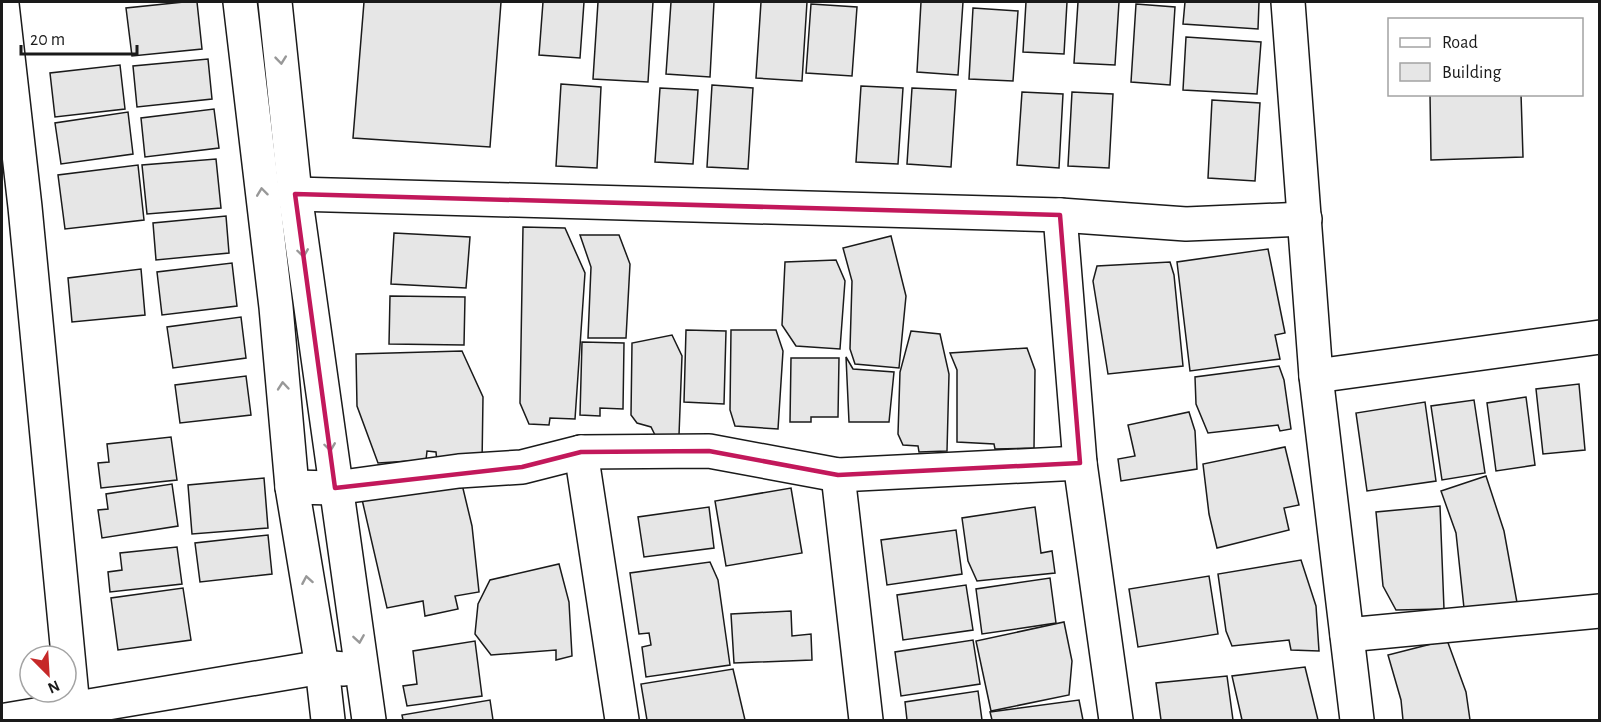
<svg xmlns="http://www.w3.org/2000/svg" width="1601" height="722" font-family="'Alegreya Sans',sans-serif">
<rect width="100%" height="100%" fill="#fff"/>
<g fill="#e6e6e6" stroke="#1a1a1a" stroke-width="1.5">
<path d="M184,2h13l5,47 -70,7 -6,-48z"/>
<path d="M364,2h137l-11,145 -137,-9z"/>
<path d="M543,2h41l-4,56 -41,-3z"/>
<path d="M598,2h55l-5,80 -55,-3z"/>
<path d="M671,2h43l-4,75 -44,-3z"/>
<path d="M761,2h46l-5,79 -46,-3z"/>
<path d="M921,2h42l-5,73 -41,-3z"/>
<path d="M1026,2h41l-3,52 -41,-2z"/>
<path d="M1078,2h41l-4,63 -41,-2z"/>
<path d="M1185,2h74l-1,27 -75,-5z"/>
<path d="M811,4l46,3 -5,69 -46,-3z"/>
<path d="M1136,4l39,3 -5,78 -39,-3z"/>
<path d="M973,8l45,3 -5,70 -44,-2z"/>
<path d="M1186,37l75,5 -4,52 -74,-4z"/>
<path d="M208,59l4,40 -75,8 -4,-41z"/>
<path d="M120,65l5,44 -70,8 -5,-44z"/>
<path d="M561,84l40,3 -4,81 -41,-2z"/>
<path d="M712,85l41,3 -5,81 -41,-2z"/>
<path d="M861,86l42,2 -5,76 -42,-2z"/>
<path d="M660,88l38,2 -5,74 -38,-2z"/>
<path d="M912,88l44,2 -5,77 -44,-3z"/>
<path d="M1022,92l41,2 -4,74 -42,-3z"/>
<path d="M1072,92l41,2 -4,74 -41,-2z"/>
<path d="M1430,94h91l2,63 -92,3z"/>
<path d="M1212,100l48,3 -5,78 -47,-3z"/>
<path d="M214,109l5,39 -74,9 -4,-39z"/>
<path d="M128,112l5,42 -72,10 -6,-41z"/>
<path d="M216,159l5,49 -74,6 -5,-49z"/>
<path d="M138,165l6,55 -79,9 -7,-54z"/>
<path d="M226,216l3,37 -73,7 -3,-37z"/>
<path d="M523,227l42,1 20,45 -10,146 -25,-1 -1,7 -20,-1 -9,-21z"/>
<path d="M394,233l76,4 -4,51 -75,-4z"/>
<path d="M580,235h39l11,29 -4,74h-38l3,-71z"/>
<path d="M891,236l15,60 -7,72 -44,-4 -5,-15 2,-68 -9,-33z"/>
<path d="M1268,249l17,84 -10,2 5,24 -90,12 -13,-109z"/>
<path d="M836,260l9,21 -5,68 -44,-3 -14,-21 3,-63z"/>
<path d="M1170,262l4,13 9,91 -75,8 -15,-93 4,-15z"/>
<path d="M232,263l5,43 -75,9 -5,-43z"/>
<path d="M141,269l4,46 -73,7 -4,-44z"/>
<path d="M390,296l75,1 -1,48 -75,-1z"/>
<path d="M241,317l5,41 -73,10 -6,-41z"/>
<path d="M686,330l40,1 -2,73 -40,-2z"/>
<path d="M731,330h45l7,21 -5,78 -43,-3 -5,-16z"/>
<path d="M911,331l29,3 9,40 -2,77 -28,1 -1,-6 -15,-1 -5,-11 2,-62z"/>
<path d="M672,335l10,21 -3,79 -23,2 -5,-10 -14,-4 -6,-8 1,-72z"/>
<path d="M582,342l42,1 -1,66 -23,-1v8l-20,-1z"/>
<path d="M1027,348l8,22 -1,78 -39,1 -1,-5 -37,-2v-72l-7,-17z"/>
<path d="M462,351l21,46 -1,67 -45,-1 -1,-11 -9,-1 -1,9 -48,3 -21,-57 -1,-52z"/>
<path d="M846,357l7,12 41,3 -5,50h-40z"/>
<path d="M791,358h48l-1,59h-27v5h-21z"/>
<path d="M1279,366l5,14 7,49 -11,2 -2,-6 -70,8 -12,-29 -1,-27z"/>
<path d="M246,376l5,39 -71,8 -5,-38z"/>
<path d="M1579,384l6,66 -42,4 -7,-65z"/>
<path d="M1526,397l9,68 -39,6 -9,-68z"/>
<path d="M1474,400l11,73 -43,7 -11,-74z"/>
<path d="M1425,402l11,79 -69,10 -11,-78z"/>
<path d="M1189,412l6,19 2,38 -76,12 -3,-22 17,-3 -7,-31z"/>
<path d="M171,437l6,43 -76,8 -3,-25 11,-1 -2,-18z"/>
<path d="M1285,447l14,58 -15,3 5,22 -72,18 -8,-34 -6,-50z"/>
<path d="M460,476l12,50 7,66 -24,4 3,13 -33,7 -2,-15 -36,7 -26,-113z"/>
<path d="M1486,476l18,55 14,77h-54l-8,-75 -15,-42z"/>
<path d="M264,478l4,50 -76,6 -4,-49z"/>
<path d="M172,484l6,42 -76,12 -4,-28 10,-1 -2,-15z"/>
<path d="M791,488l11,65 -76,13 -11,-65z"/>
<path d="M1440,506l4,103 -48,1 -13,-24 -7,-74z"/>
<path d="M709,507l5,41 -70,9 -6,-40z"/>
<path d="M1035,507l6,46 11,-2 3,22 -78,8 -9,-20 -6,-43z"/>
<path d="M956,530l6,44 -75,11 -6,-45z"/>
<path d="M268,535l4,39 -72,8 -5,-39z"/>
<path d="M177,547l5,37 -72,8 -2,-20 14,-2 -2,-17z"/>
<path d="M1301,560l15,46 3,45 -28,-1 -2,-10 -57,6 -6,-15 -8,-57z"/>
<path d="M710,562l8,18 12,85 -84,12 -4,-30 9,-2 -2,-12 -10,1 -9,-61z"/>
<path d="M559,564l10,38 3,54 -16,4v-10l-65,5 -16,-21 3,-30 12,-24z"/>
<path d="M1209,576l9,58 -80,13 -9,-58z"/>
<path d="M1050,578l6,45 -74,11 -6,-45z"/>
<path d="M966,585l7,45 -70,10 -6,-45z"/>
<path d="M183,588l8,52 -73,10 -7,-52z"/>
<path d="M791,611l1,25 19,-2 1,26 -78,3 -3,-49z"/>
<path d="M1064,622l8,39 -3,34 -78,16 -15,-70z"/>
<path d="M973,640l7,44 -79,12 -6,-44z"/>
<path d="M1447,640l19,52 4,28h-67l-2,-20 -13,-45z"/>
<path d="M475,641l7,55 -75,10 -4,-20 14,-2 -4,-33z"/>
<path d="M1305,667l13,53h-76l-10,-44z"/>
<path d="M733,669l12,51h-98l-6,-36z"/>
<path d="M1227,676l6,44h-72l-5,-37z"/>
<path d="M978,691l4,29h-75l-2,-18z"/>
<path d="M490,700l3,20h-90l-1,-5z"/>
<path d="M1079,700l4,20h-91l-2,-8z"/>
</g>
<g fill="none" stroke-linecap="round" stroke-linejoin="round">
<defs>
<g id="minor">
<path d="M240,2l36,305 16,180 30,180 6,53"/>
<path d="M275,2l20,192 74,526"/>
<path d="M1288,2l28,374 41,344"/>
<path d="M2,4l23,203 48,500"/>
<path d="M295,194l765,21 126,9 119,-5"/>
<path d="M1060,215l20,248 36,257"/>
<path d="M1316,376l284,-39"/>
<path d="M581,452l41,268"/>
<path d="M838,475l28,245"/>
<path d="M292,487l43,1 124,-17 63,-4 59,-15 128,-1 129,24 242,-12"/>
<path d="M1347,635l253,-24"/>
<path d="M6,720l316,-53 22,2"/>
</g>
</defs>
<use href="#minor" stroke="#1a1a1a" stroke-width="36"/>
<use href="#minor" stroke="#fff" stroke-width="33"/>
</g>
<defs><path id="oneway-chevron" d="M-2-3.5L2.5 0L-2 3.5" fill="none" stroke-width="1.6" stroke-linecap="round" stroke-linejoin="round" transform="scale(1.5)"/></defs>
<g stroke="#989898">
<use href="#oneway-chevron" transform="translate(281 60) rotate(84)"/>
<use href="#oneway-chevron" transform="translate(262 192) rotate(-97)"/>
<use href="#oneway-chevron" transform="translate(303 253) rotate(82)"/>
<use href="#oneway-chevron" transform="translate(283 386) rotate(-95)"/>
<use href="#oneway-chevron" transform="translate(330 447) rotate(82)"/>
<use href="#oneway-chevron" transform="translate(307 580) rotate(-100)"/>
<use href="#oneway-chevron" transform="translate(359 639) rotate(81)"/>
</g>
<path fill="none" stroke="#c2185b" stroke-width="4.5" stroke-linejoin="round" d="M295,194l765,21 20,248 -242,12 -129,-24 -128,1 -59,15 -187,21z"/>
<rect width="1601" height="722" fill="none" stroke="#1a1a1a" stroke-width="6"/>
<rect x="1388" y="18" width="195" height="78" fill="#ffffff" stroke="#a3a3a3" stroke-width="1.5"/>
<rect x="1400" y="38" width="30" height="9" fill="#ffffff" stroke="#a3a3a3" stroke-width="1.5"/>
<text x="1442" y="48" font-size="18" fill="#1a1a1a">Road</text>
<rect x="1400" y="63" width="30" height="18" fill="#e6e6e6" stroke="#a3a3a3" stroke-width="1.5"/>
<text x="1442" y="78" font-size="18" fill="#1a1a1a">Building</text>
<g transform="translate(48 674) rotate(156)"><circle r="28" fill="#ffffff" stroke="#a3a3a3" stroke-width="1.5"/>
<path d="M0-4.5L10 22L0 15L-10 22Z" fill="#c62828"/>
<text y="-9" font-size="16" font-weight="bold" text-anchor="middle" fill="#1a1a1a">N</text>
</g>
<path d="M21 45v9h116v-9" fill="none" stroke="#1a1a1a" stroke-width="3"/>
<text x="30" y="45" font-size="18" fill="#1a1a1a" stroke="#ffffff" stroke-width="4.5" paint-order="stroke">20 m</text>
</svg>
